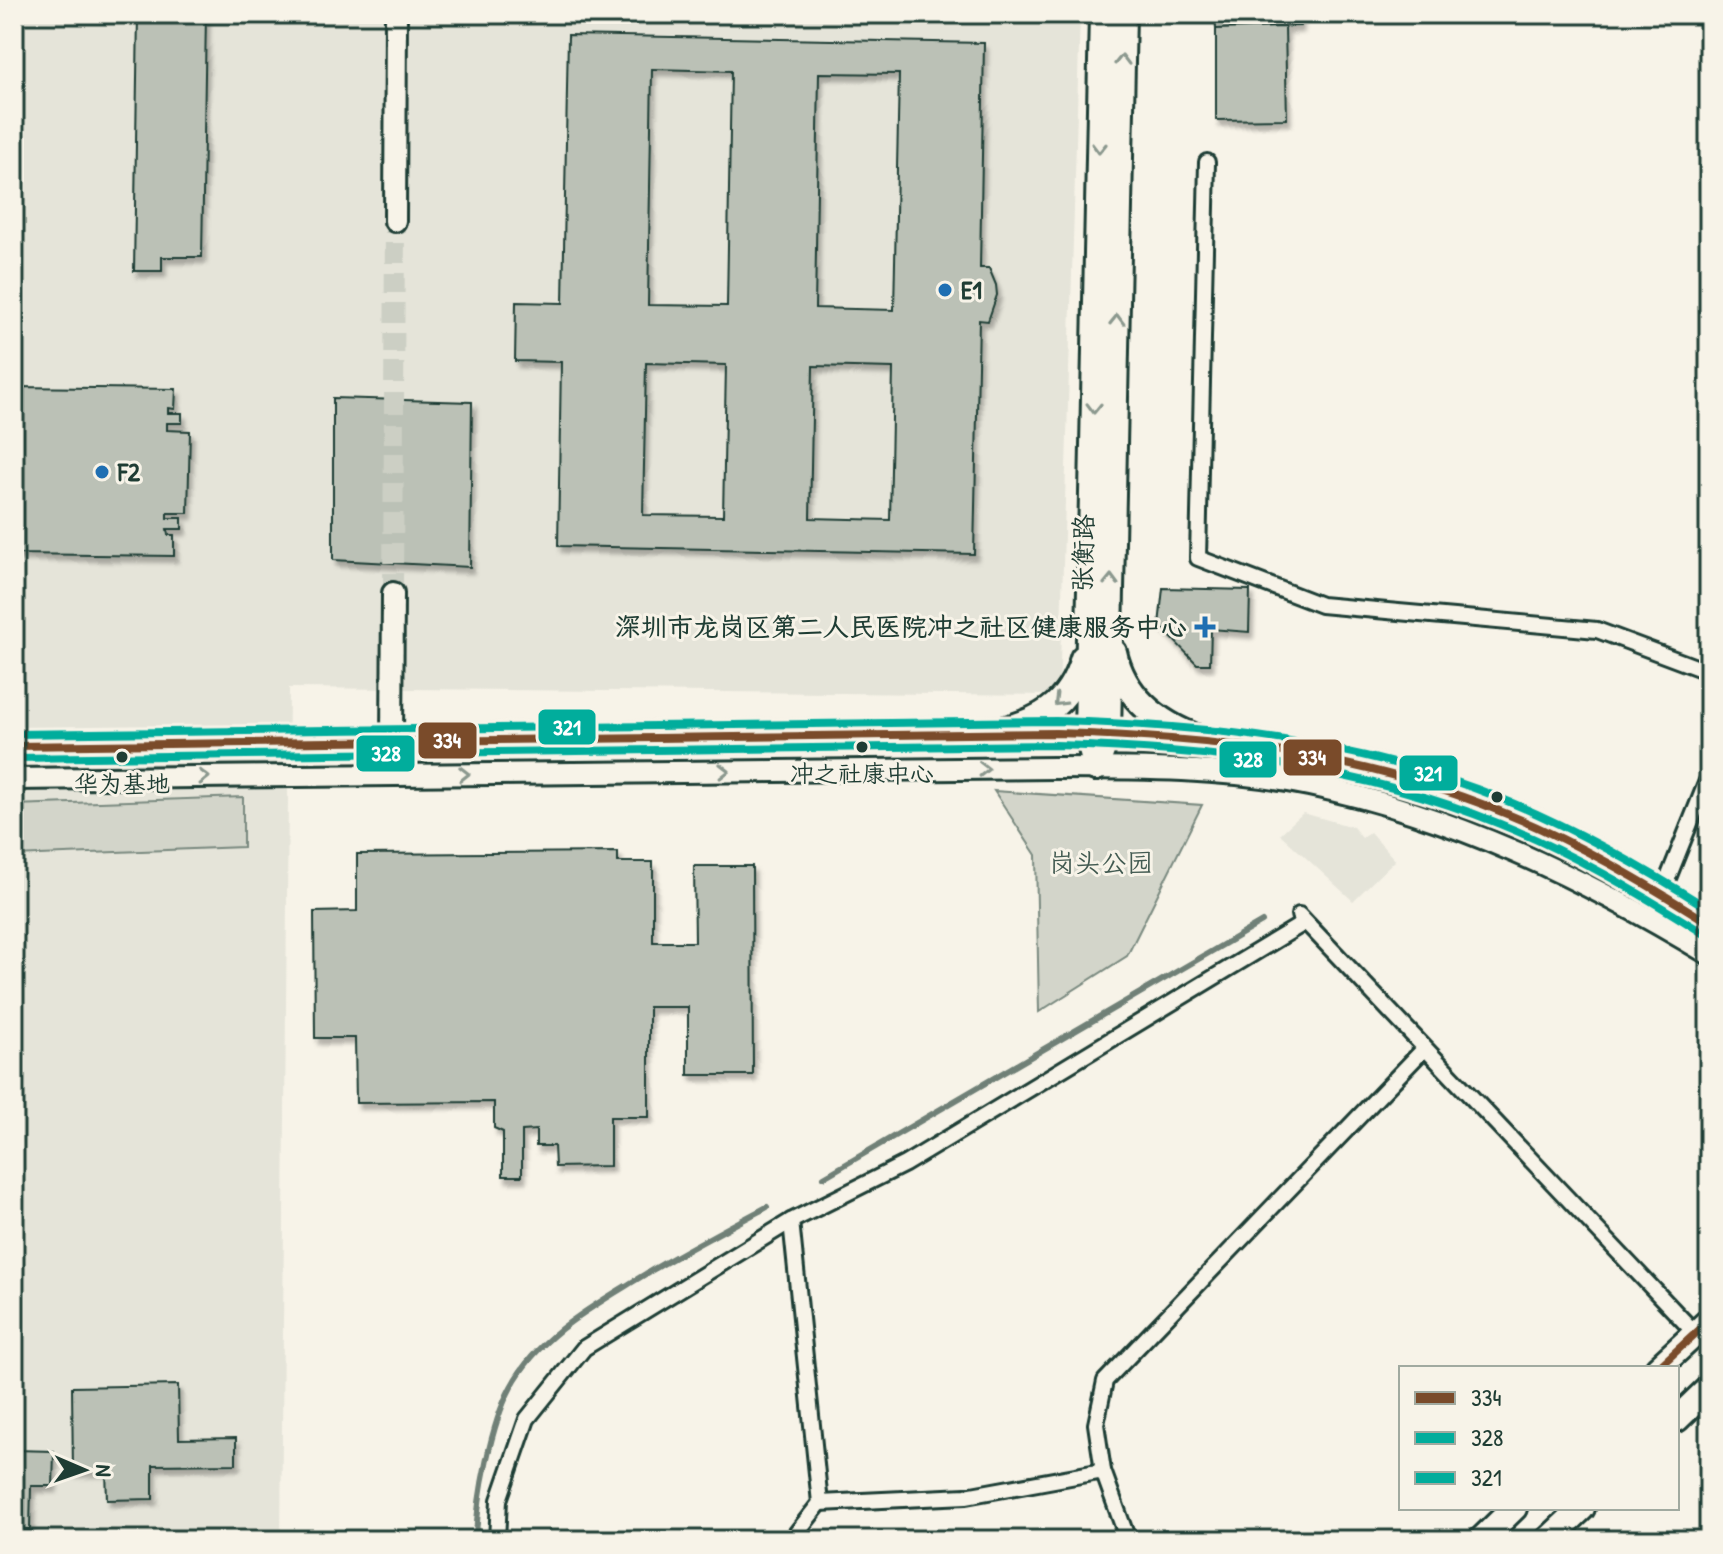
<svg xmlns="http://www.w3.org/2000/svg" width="1723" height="1554" font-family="'Patrick Hand','LXGW WenKai TC',sans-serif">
<defs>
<filter id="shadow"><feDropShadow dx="3.5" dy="6" stdDeviation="2" flood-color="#0004"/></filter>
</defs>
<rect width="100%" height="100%" fill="#f7f3e8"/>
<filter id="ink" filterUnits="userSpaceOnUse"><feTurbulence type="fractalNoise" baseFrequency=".0125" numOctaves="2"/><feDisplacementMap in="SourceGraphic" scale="16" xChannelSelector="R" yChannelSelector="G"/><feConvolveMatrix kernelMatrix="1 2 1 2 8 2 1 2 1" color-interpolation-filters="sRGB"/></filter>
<g filter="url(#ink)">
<g fill="#e5e4d9">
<path d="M14,14h1066l-21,681 -770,-7 -8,852h-267z"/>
<path d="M1303,813l50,14 9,11 8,-6 25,28 -42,41 -73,-67z"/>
</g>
<g fill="#d3d5ca" stroke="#79897f" stroke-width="2">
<path d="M994,791l208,14 -75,151 -88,56 -3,-157z"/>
<path d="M243,797v50l-229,9v-51z"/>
</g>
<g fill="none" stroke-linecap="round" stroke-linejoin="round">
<g stroke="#6f8077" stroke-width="6">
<path d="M824,1177l438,-255"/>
<path d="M476,1540c1,-43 15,-116 35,-153 27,-50 77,-78 123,-106 44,-27 88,-50 133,-74"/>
</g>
</g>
<g fill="#bbc1b6" stroke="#1f3d34" stroke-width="2" fill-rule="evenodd" filter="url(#shadow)">
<path d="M138,14h68l-4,243h-40v14h-28z"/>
<path d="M1215,14h85v12l-84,3z"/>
<path d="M1285,27l2,92 -71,1v-91z"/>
<path d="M568,35l416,8 -4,225h9l7,17 1,10 -9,26 -9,-1 -5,234 -416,-8 3,-184 -46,-1 1,-59 47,1zM652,69l79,2 -4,235 -79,-1zM819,73l80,1 -5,236 -79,-2zM646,363l80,2 -3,151 -80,-1zM813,366l80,2 -3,152 -80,-2z"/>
<path d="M14,387l162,2 -1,20 -7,-1v5h14v10h-15v7l23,1 -2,82h-21v5h15v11h-15l1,6h6v21l-160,-2z"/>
<path d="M333,398l139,4 -2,165 -137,-7z"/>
<path d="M1163,588l87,2 -1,42 -38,-3 -1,35h-13l-38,-39z"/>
<path d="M618,852v10h35v80h42l-1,-76h58l1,209h-65v-68h-39v110h-39v49l-55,1 -1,-21h-18v-16l-14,1v45h-19v-44l-9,-4v-26l-138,1 -1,-65h-40l-1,-126 43,-1v-57z"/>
<path d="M178,1385l1,54 57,-1v26l-83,1v34l-46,1 -1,-30 -33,1 -1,-84z"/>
<path d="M14,1450l40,1 -1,35h-22l-1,43h-16z"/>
</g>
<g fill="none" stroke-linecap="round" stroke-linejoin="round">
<path stroke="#cccfc4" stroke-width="20" stroke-dasharray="20 10" stroke-linecap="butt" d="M393,593l2,-372"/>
<defs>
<g id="street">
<path d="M1207,162l-9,396 123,47 276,25 112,42"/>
<path d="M1662,893l47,-117"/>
<path d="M1299,915l396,418"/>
<path d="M791,1221l29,282 -29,37"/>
<path d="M820,1503l146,-7 137,-25"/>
<path d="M497,1540l2,-40 28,-81 57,-71 207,-127 114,-57 399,-241"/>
<path d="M1128,1540l-25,-69 -7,-47 9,-43 319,-332"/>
</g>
<g id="secondary">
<path d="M395,221l1,-207"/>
<path d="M392,741l1,-148"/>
<path d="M14,746l1042,-13c180,2 348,27 511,108 49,24 96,53 142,82"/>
<path d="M14,779l1041,-11c85,0 171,0 254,17 144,30 275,93 400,169"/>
</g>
<g id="primary">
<path d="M1114,652c10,46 45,72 87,87"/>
<path d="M991,733c47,-11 78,-26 92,-75"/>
<path d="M1096,768l12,-34 15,-720"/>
<path d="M1096,768l-9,-35 15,-719"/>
<path d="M1658,1368l51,-47"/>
<path d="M1677,1419l32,-31"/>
<path d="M1481,1540l33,-32"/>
<path d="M1548,1540l34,-32"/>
</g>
</defs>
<use href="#street" stroke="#1f3d34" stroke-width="20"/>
<use href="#secondary" stroke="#1f3d34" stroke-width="26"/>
<use href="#primary" stroke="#1f3d34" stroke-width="30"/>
<use href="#street" stroke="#f7f3e8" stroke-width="14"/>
<use href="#secondary" stroke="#f7f3e8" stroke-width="20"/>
<use href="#primary" stroke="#f7f3e8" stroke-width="24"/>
<defs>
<g id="bus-1">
<path d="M14,746l1042,-13c154,4 308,21 451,81 71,29 137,68 202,109"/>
<path d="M1658,1368l51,-47"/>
</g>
<path id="bus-2" d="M14,758l1042,-13c152,4 302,21 444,79 72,29 138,68 203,109"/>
<path id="bus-3" d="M14,734l1042,-13c155,4 312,21 456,82 69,29 134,66 197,106"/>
</defs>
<use href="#bus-1" stroke="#f7f3e8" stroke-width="14"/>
<use href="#bus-2" stroke="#f7f3e8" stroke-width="14"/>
<use href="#bus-3" stroke="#f7f3e8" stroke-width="14"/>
<use href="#bus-1" stroke="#7a4b2a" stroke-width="8"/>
<use href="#bus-2" stroke="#01ad9c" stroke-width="8"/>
<use href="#bus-3" stroke="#01ad9c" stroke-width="8"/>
</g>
<defs><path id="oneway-chevron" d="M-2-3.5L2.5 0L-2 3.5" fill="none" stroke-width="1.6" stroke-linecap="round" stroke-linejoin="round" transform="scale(2)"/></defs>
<g stroke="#8b988e">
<use href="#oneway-chevron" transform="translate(1122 60) rotate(-89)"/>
<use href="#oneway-chevron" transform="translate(1099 148) rotate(91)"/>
<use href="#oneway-chevron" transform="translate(1117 320) rotate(-89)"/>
<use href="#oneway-chevron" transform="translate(1094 408) rotate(91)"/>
<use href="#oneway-chevron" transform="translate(1111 580) rotate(-89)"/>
<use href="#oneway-chevron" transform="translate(1059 701) rotate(135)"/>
<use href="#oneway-chevron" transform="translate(984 769) rotate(-1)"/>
<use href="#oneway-chevron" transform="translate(724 771) rotate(-1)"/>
<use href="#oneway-chevron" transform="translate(464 774) rotate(-1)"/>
<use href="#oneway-chevron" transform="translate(204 777) rotate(-1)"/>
</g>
</g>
<g fill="#1f6fb2" stroke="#f7f3e8" stroke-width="3">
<circle cx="945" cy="290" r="8"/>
<circle cx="102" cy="472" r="8"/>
<path d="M1201 615h8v8h8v8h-8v8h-8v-8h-8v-8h8z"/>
</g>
<g fill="#1f3d34" stroke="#f7f3e8" stroke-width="3">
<circle cx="862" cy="747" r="7"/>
<circle cx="122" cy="757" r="7"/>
<circle cx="1497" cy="797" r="7"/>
</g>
<g text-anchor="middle" stroke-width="6" stroke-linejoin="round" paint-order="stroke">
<g font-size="24" fill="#1f3d34" stroke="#f7f3e8">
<text x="862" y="782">冲之社康中心</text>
<text x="122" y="792">华为基地</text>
</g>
<g font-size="26" font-weight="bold" fill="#1f3d34" stroke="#f7f3e8" text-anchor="start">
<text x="961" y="299">E1</text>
<text x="118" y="481">F2</text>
<text x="1187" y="636" text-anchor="end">深圳市龙岗区第二人民医院冲之社区健康服务中心</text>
</g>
<g font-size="26" fill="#1f3d34" stroke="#f7f3e8">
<text transform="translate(1083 553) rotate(-89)" y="9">张衡路</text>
</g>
<g font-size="26" fill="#435b52" stroke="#f7f3e8">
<text x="1101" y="872">岗头公园</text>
</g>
</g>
<g stroke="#f7f3e8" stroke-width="3">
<rect x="537" y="708" width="60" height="38" rx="8" fill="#01ad9c"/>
<rect x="417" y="721" width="61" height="39" rx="8" fill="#7a4b2a"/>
<rect x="355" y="734" width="61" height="39" rx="8" fill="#01ad9c"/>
<rect x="1282" y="738" width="61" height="39" rx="8" fill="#7a4b2a"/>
<rect x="1218" y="740" width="60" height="39" rx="8" fill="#01ad9c"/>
<rect x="1398" y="754" width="61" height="38" rx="8" fill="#01ad9c"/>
</g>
<g font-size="22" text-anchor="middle" font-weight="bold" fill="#fff">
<text x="567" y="735">321</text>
<text x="447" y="748">334</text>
<text x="386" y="761">328</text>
<text x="1312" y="765">334</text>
<text x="1248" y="767">328</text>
<text x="1428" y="781">321</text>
</g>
<rect width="1723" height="1554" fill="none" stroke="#f7f3e8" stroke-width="48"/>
<rect x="24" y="24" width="1675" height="1506" fill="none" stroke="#1f3d34" stroke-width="3" filter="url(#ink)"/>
<rect x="1399" y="1366" width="280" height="144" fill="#f7f3e8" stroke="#a1aaa0" stroke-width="2"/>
<rect x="1415" y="1392" width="40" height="12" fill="#7a4b2a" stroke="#a1aaa0" stroke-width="2"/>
<text x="1471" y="1406" font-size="24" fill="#1f3d34">334</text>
<rect x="1415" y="1432" width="40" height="12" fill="#01ad9c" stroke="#a1aaa0" stroke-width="2"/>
<text x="1471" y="1446" font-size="24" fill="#1f3d34">328</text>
<rect x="1415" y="1472" width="40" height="12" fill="#01ad9c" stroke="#a1aaa0" stroke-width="2"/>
<text x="1471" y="1486" font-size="24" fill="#1f3d34">321</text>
<g transform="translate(84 1470) rotate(92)" stroke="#f7f3e8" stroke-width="6" paint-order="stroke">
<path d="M0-6L14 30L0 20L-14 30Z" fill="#1f3d34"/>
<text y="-12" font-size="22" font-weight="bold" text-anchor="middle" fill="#1f3d34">N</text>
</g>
</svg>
